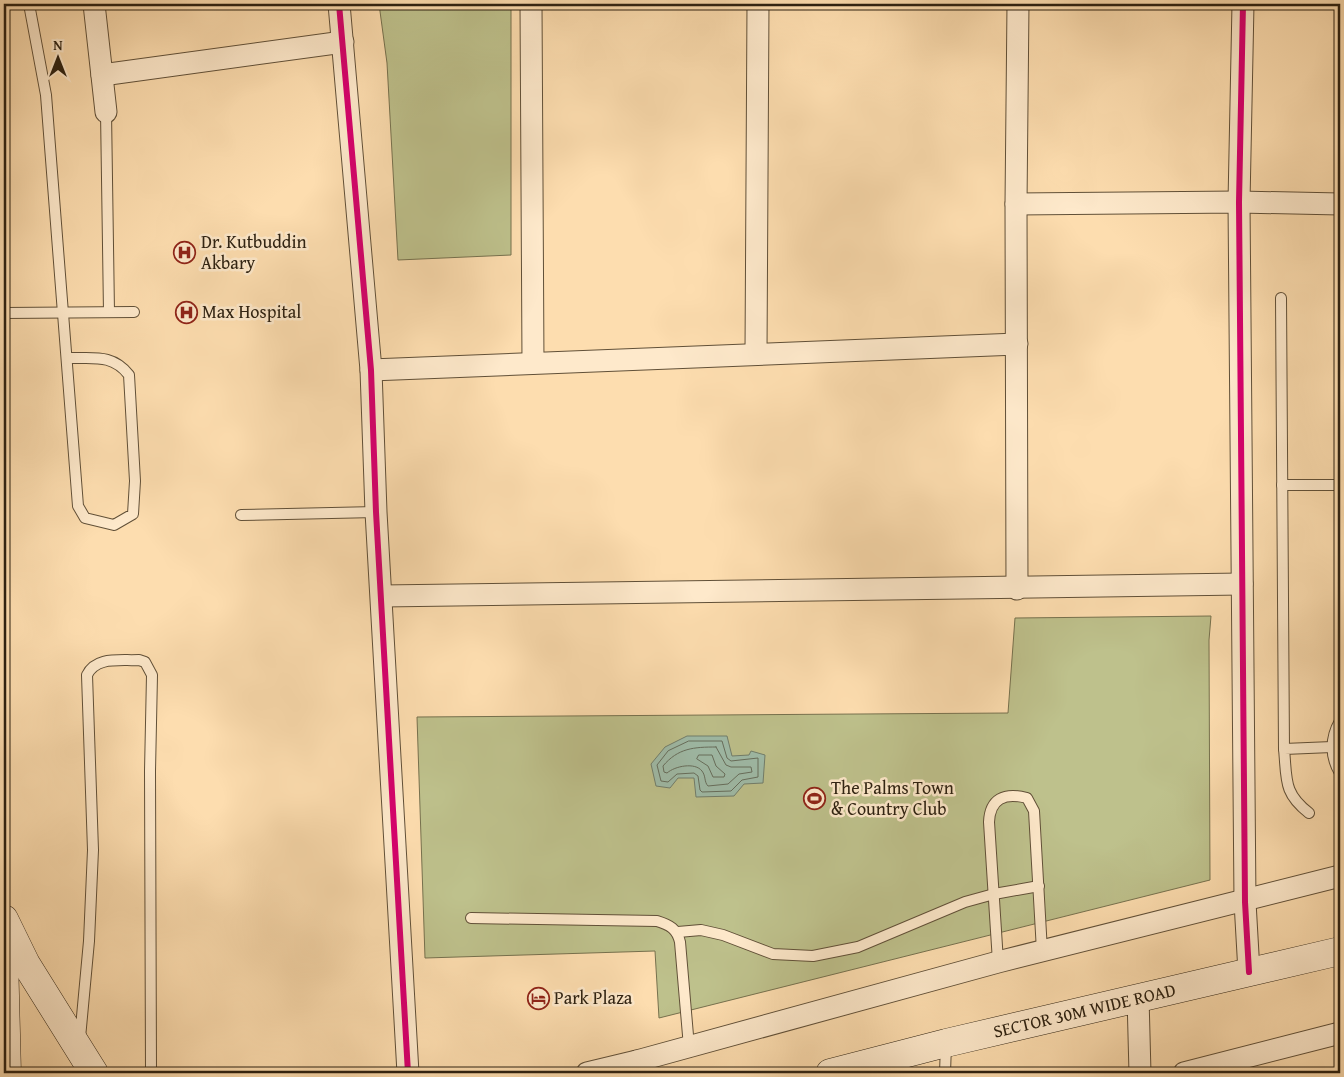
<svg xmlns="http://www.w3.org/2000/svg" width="1344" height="1077" font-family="'Gentium Book Plus',serif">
<rect width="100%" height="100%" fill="#fdddaf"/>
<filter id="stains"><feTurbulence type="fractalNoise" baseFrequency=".004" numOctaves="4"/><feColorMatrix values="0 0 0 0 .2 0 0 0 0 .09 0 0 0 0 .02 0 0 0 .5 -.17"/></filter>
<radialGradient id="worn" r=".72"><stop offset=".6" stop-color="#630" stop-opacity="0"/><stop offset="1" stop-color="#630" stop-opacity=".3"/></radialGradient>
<g fill="#bec18c" stroke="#76714e">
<path d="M379,4h132v251l-113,5 -11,-197z"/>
<path d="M1211,616l-2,24 1,240 -551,138 -4,-67 -230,7 -8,-241 591,-4 7,-95z"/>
</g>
<path fill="#9fbca9" stroke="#717e6c" d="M687,736h40l5,20 17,-1 2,-4 14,4 -2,28 -19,1 -10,12 -38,1 -2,-19h-16l-8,10 -14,-2 -5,-22 14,-17z"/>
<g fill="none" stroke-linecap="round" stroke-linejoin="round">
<g stroke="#666e5d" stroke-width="1">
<path d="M689,741h33l5,17 4,3 27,-3v19l-16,3 -11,11 -29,1 -2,-2 -2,-14 -4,-3 -17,1 -9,8 -7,-1 -4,-16 11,-14z"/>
<path d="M716,747l10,18 5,2h20l1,5 -13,2 -11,10 -20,2c-4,-4 -2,-10 -6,-15 -7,-9 -27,-5 -35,2l-3,-1 -1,-6c15,-18 31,-19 53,-19z"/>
<path d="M699,755h13l4,11 9,8 -1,3h-11l-5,-11 -11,-7z"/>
</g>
<defs>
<g id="service">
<path d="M29,4l17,91 32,411 7,12 29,7 19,-11 2,-33 -6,-106c-17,-22 -37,-16 -62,-17"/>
<path d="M106,112l3,200"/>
<path d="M1281,298l3,451"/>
<path d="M4,313l130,-1"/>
<path d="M1282,485h58"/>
<path d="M241,515l135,-3"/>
<path d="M1340,721c-10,17 -10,36 0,52"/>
<path d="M1309,813c-26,-20 -22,-34 -25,-64l48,-2"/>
<path d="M471,918l186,3c13,4 20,8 23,21l9,105"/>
<path d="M678,932l23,-2 22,5 50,19 40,2 45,-9 107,-45 29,-8 45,-8"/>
<path d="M998,962l-9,-140c1,-23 15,-30 38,-24l7,13 8,140"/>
<path d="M80,1038l9,-97 4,-91 -6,-175c9,-19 33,-14 52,-15l6,2 7,13 -2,96 1,302"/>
<path d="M945,1073l1,-29"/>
</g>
<g id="minor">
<path d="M94,4l12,108"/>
<path d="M339,4l32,366 5,142 32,561"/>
<path d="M531,4l2,359"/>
<path d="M1243,4l-4,198 6,700 4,70"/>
<path d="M102,75l241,-33"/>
<path d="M1016,204l223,-2 101,2"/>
<path d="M756,353l2,-349"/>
<path d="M371,370l646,-26"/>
<path d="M1017,589l-1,-385 2,-200"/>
<path d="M382,596l860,-12"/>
<path d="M1138,997l2,76"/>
<path d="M587,1073l50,-12"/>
<path d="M641,1073l-4,-12 361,-99 342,-86"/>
<path d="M1184,1073l156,-40"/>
</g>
<g id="secondary">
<path d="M4,919l22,45 68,109"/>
<path d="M4,957l3,116"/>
<path id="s1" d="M830,1073l116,-30 394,-92"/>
</g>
</defs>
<use href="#service" stroke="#615038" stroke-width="12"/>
<use href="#minor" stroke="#615038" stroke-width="23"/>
<use href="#secondary" stroke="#2d2111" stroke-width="29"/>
<use href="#service" stroke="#fee9cb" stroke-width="10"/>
<use href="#minor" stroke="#fee9cb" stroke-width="21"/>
<use href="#secondary" stroke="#fee9cb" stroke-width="28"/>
<defs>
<g id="cycleway">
<path d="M339,4l32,366 5,142 32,561"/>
<path d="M1243,4l-4,198 6,700 4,70"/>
</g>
</defs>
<use href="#cycleway" stroke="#fee9cb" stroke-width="9"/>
<use href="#cycleway" stroke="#d6006c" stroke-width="6"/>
</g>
<defs>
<symbol id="hospital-ring" viewBox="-11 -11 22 22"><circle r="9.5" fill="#fee9cb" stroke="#8f2418" stroke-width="1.5"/><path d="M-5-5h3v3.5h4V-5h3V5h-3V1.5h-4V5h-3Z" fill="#8f2418"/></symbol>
<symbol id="stadium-ring" viewBox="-11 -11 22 22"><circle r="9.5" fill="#fee9cb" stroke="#8f2418" stroke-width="1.5"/><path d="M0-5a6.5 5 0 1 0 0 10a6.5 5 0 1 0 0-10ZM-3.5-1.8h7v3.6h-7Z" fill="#8f2418"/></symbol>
<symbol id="hotel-ring" viewBox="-11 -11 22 22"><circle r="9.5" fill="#fee9cb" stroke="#8f2418" stroke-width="1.5"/><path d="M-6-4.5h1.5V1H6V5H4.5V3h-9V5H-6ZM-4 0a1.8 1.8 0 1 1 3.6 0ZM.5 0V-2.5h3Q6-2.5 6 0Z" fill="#8f2418"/></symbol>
</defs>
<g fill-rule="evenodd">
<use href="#hospital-ring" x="172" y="240" width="25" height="25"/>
<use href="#hospital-ring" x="174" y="300" width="25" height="25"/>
<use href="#stadium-ring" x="802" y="786" width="25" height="25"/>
<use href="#hotel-ring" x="526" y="986" width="25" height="25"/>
</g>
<g text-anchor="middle" stroke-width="5" stroke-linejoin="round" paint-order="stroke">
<g font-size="18" fill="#2d2111" stroke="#fee9cb" text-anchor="start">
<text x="201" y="248">Dr. Kutbuddin<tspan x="201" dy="21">Akbary</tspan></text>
<text x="202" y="318">Max Hospital</text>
<text x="831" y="794">The Palms Town<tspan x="831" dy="21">&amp; Country Club</tspan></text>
<text x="554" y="1004">Park Plaza</text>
</g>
<g font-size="18" fill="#2d2111" stroke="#fee9cb">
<text dy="6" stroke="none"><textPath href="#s1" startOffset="262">SECTOR 30M WIDE ROAD</textPath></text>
</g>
</g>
<rect width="1344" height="1077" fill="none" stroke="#fdddaf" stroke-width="20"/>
<rect x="5" y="5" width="1334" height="1067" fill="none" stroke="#2d2111" stroke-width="2.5"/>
<rect x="10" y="10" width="1324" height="1057" fill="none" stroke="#2d2111"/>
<g transform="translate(58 58)" stroke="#fee9cb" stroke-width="4" paint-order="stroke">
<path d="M0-4L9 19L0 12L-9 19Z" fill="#2d2111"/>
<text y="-8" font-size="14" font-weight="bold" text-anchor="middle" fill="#2d2111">N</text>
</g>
<rect width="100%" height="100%" filter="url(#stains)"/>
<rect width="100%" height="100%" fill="url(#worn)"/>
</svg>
